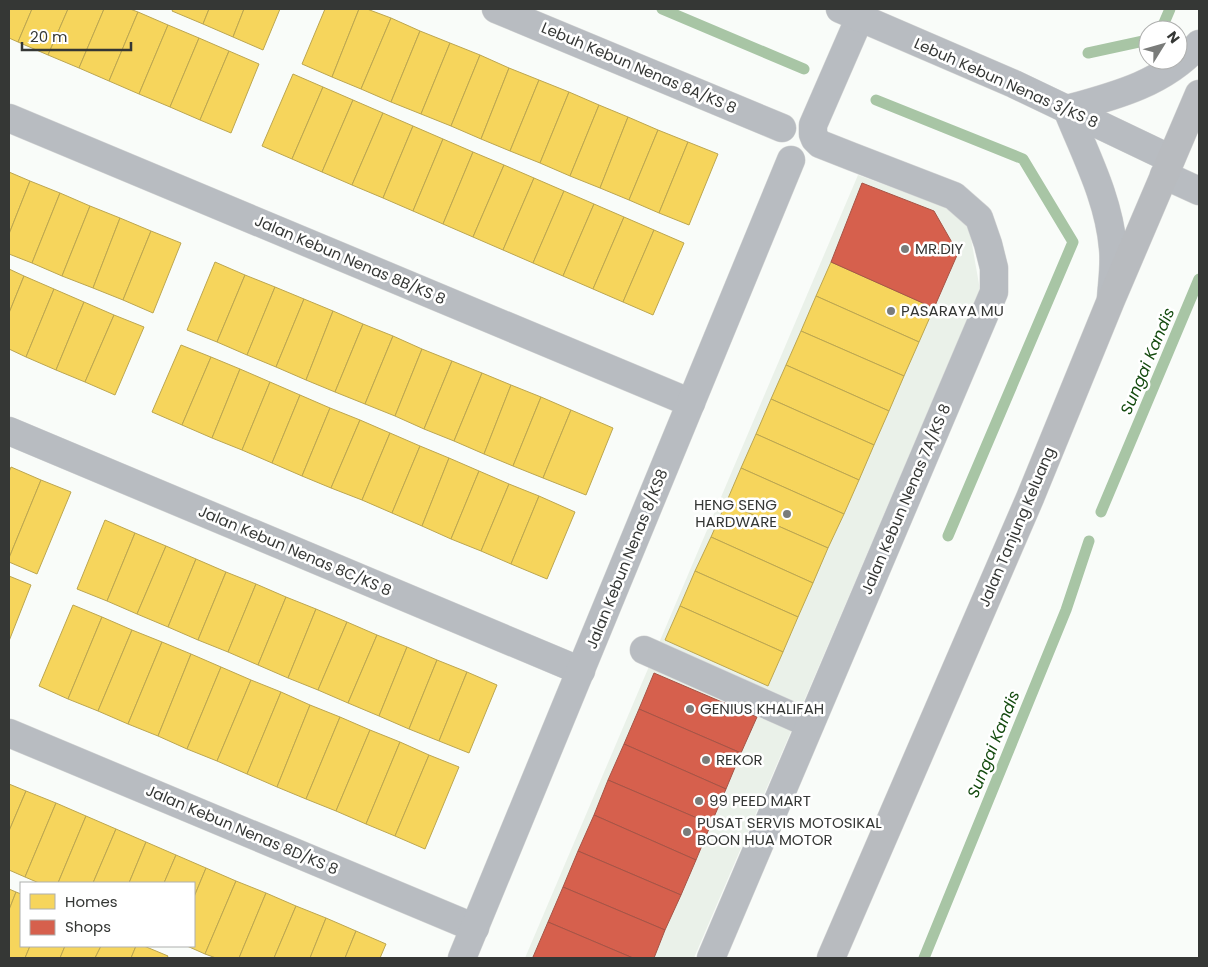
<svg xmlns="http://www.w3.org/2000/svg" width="1208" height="967" font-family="Poppins,sans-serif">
<rect width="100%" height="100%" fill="#f9fcf9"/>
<path fill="#eaf1e9" d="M858,175l93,34 18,18 11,63 -286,668h-169z"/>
<g fill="#f6d55c" stroke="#bca650">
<path d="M9,9h23l-14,33 -9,-4z"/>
<path d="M32,9h36l-20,46 -30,-13z"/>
<path d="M68,9h36l-25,59 -31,-13z"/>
<path d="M104,9h26l8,3 -29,69 -30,-13z"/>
<path d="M173,9h36l-6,15 -31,-13z"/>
<path d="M209,9h35l-11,28 -30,-13z"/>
<path d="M244,9h36l-17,41 -30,-13z"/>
<path d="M325,9h34l-27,68 -30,-13z"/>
<path d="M359,9h8l24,9 -30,71 -29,-12z"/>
<path d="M138,12l30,13 -29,69 -30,-13z"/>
<path d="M391,18l29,13 -29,71 -30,-13z"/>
<path d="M168,25l31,13 -29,69 -31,-13z"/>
<path d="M420,31l30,12 -29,71 -30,-12z"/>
<path d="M199,38l30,13 -29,69 -30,-13z"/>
<path d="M450,43l30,12 -29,71 -30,-12z"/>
<path d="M229,51l30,13 -28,69 -31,-13z"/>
<path d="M480,55l29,13 -28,71 -30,-13z"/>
<path d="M509,68l30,12 -29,71 -29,-12z"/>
<path d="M293,74l30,13 -31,72 -30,-13z"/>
<path d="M539,80l30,12 -29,71 -30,-12z"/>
<path d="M323,87l30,13 -31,72 -30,-13z"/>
<path d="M569,92l30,13 -29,71 -30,-13z"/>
<path d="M353,100l30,13 -31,72 -30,-13z"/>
<path d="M599,105l29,12 -28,71 -30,-12z"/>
<path d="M383,113l30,13 -30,72 -31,-13z"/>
<path d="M628,117l30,13 -29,70 -29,-12z"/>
<path d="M413,126l30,13 -30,72 -30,-13z"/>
<path d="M658,130l30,12 -29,71 -30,-13z"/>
<path d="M443,139l30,13 -30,72 -30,-13z"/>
<path d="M688,142l30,12 -29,71 -30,-12z"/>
<path d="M473,152l31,13 -31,72 -30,-13z"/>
<path d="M504,165l30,13 -31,72 -30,-13z"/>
<path d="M9,172l21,9 -21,53z"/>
<path d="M534,178l30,13 -31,72 -30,-13z"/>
<path d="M30,181l30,12 -28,70 -23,-9v-20z"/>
<path d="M564,191l30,13 -31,72 -30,-13z"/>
<path d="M60,193l30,13 -28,70 -30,-13z"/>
<path d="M594,204l30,13 -31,72 -30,-13z"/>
<path d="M90,206l30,12 -27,70 -31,-12z"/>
<path d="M624,217l30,13 -31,72 -30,-13z"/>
<path d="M120,218l31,13 -28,69 -30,-12z"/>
<path d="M654,230l30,13 -31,72 -30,-13z"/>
<path d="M151,231l30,12 -28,70 -30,-13z"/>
<path d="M215,262l30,13 -28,67 -30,-12z"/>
<path d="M831,262l103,46 -15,34 -103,-46z"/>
<path d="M9,269l15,7 -15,37z"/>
<path d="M245,275l30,12 -28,68 -30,-13z"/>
<path d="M24,276l30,13 -28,68 -17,-8v-36z"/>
<path d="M275,287l29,12 -28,68 -29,-12z"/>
<path d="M54,289l30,13 -28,68 -30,-13z"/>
<path d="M816,296l103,46 -15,34 -103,-45z"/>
<path d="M304,299l29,12 -27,69 -30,-13z"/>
<path d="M84,302l30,13 -29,67 -29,-12z"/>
<path d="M333,311l30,13 -28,68 -29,-12z"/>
<path d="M114,315l30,12 -29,68 -30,-13z"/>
<path d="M363,324l30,12 -28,68 -30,-12z"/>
<path d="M801,331l103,45 -15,35 -103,-46z"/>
<path d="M393,336l29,13 -27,67 -30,-12z"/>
<path d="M181,345l30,12 -29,68 -30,-13z"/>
<path d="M422,349l30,12 -28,68 -29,-13z"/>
<path d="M211,357l29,12 -28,69 -30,-13z"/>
<path d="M452,361l30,12 -28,68 -30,-12z"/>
<path d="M786,365l103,46 -15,34 -103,-46z"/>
<path d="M240,369l30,13 -28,68 -30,-12z"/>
<path d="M482,373l29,12 -27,69 -30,-13z"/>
<path d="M270,382l30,13 -28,68 -30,-13z"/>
<path d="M511,385l30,12 -28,69 -29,-12z"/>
<path d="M300,395l30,13 -28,68 -30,-13z"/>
<path d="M541,397l30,13 -28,68 -30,-12z"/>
<path d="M771,399l103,46 -15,35 -103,-46z"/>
<path d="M330,408l30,12 -29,68 -29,-12z"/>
<path d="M571,410l42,18 -27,67 -43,-17z"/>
<path d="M360,420l30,13 -28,67 -31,-12z"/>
<path d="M390,433l30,13 -28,67 -30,-13z"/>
<path d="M756,434l103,46 -15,34 -103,-46z"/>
<path d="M420,446l29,12 -27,68 -30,-13z"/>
<path d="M449,458l30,13 -28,68 -29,-13z"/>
<path d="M11,467l30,13 -32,78v-86z"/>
<path d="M741,468l103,46 -16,34 -102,-45z"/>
<path d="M479,471l30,13 -28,67 -30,-12z"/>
<path d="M41,480l30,12 -34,82 -28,-12v-4z"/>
<path d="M509,484l30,12 -28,68 -30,-13z"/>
<path d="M539,496l36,16 -28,67 -36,-15z"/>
<path d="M726,503l102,45 -15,35 -102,-46z"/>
<path d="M105,520l30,13 -28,68 -30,-12z"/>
<path d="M135,533l31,13 -29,68 -30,-13z"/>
<path d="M711,537l102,46 -15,34 -103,-46z"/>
<path d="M166,546l30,13 -28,68 -31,-13z"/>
<path d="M196,559l30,13 -28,68 -30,-13z"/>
<path d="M695,571l103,46 -15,35 -103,-46z"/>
<path d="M226,572l30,12 -28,68 -30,-12z"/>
<path d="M9,576l22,9 -22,56z"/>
<path d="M256,584l30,13 -28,68 -30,-13z"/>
<path d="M286,597l30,12 -28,69 -30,-13z"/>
<path d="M73,605l29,12 -34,82 -29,-13z"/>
<path d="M680,606l103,46 -15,34 -103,-46z"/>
<path d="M316,609l31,13 -29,68 -30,-12z"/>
<path d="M102,617l30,13 -34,81 -30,-12z"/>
<path d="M347,622l30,13 -29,68 -30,-13z"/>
<path d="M132,630l30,12 -34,82 -30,-13z"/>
<path d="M377,635l30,12 -28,69 -31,-13z"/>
<path d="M162,642l29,12 -33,82 -30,-12z"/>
<path d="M407,647l30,13 -28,69 -30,-13z"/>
<path d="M191,654l30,13 -34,82 -29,-13z"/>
<path d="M437,660l30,12 -28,69 -30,-12z"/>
<path d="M221,667l30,13 -34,81 -30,-12z"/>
<path d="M467,672l30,13 -28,68 -30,-12z"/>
<path d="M251,680l30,12 -34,82 -30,-13z"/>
<path d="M281,692l29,13 -33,82 -30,-13z"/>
<path d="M310,705l30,12 -34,82 -29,-12z"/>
<path d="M340,717l30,13 -34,81 -30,-12z"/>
<path d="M370,730l30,12 -34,82 -30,-13z"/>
<path d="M400,742l29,13 -34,81 -29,-12z"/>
<path d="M429,755l30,12 -34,82 -30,-13z"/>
<path d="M9,784l17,7 -17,40z"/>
<path d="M26,791l30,12 -31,74 -16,-7v-39z"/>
<path d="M56,803l30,13 -28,67h-19l-14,-6z"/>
<path d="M86,816l30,13 -23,54h-35z"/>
<path d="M116,829l30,13 -17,41h-36z"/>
<path d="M146,842l30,13 -12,28h-35z"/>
<path d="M176,855l30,13 -12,29v-14h-30z"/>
<path d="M206,868l30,13 -31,73 -18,-8h7v-49z"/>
<path d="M236,881l30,12 -27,65h-23l-11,-4z"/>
<path d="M9,889l7,3 -7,18z"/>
<path d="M16,892l5,2v52h9l-5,12h-16v-48z"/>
<path d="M266,893l30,13 -22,52h-35z"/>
<path d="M296,906l30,12 -16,40h-36z"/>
<path d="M326,918l30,13 -11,27h-35z"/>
<path d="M356,931l30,13 -6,14h-35z"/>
<path d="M30,946h35l-5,12h-35z"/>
<path d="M65,946h36l-6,12h-35z"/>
<path d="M101,946h35l-5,12h-36z"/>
<path d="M136,946h8l24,10 -1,2h-36z"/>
</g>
<g fill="#d6604d" stroke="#a65446">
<path d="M862,183l72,28 24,42 -24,55 -103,-46z"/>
<path d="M654,673l103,44 -16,36 -102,-44z"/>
<path d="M639,709l102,44 -15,36 -102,-45z"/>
<path d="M624,744l102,45 -15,35 -103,-44z"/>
<path d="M608,780l103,44 -15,36 -102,-45z"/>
<path d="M594,815l102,45 -15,35 -103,-44z"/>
<path d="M578,851l103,44 -16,35 -102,-43z"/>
<path d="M563,887l102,43 -11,28h-21l-85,-36z"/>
<path d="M548,922l85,36h-97l-3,-1z"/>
</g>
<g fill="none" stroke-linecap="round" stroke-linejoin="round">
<g stroke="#a8c5a5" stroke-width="11">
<path d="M662,9l142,60"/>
<path d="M1161,30l9,-21"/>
<path d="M1088,53l60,-13"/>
<path d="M876,100l147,59 50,83 -125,294"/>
<path d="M1101,512l98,-233"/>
<path d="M924,958l142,-348 23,-69"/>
</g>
<defs>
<g id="minor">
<path d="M496,9l286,119"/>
<path d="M9,118l682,285"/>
<path d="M1164,175l35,16"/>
<path d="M9,431l572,240"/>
<path d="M644,650l166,74"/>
<path d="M9,733l466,195"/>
<path d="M462,958l329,-798"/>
<path d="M711,958l283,-666v-24l-6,-24 -9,-26 -25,-22 -101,-39 -33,-13 -5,-5 -2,-5v-9l47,-108"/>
</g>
<g id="tertiary">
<path d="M840,9l174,75 157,75"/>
<path d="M1067,109c18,45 42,90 46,139 2,16 -1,34 -2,50"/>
<path d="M1067,109c48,-13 98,-26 132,-65"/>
</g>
<path id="secondary" d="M831,958l199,-460 81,-198 88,-206"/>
</defs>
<use href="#minor" stroke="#d7d8d7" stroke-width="29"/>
<use href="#tertiary" stroke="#d7d8d7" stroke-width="29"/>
<use href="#secondary" stroke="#d7d8d7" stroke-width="29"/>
<use href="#minor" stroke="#b8bcc1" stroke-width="28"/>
<use href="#tertiary" stroke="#b8bcc1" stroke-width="28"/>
<use href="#secondary" stroke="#b8bbbf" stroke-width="28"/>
</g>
<g fill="#7a7c7a" stroke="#fff" stroke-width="2">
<circle cx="905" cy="249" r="5"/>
<circle cx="891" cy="311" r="5"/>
<circle cx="787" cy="514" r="5"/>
<circle cx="690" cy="709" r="5"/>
<circle cx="706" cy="760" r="5"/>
<circle cx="699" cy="801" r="5"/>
<circle cx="687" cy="832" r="5"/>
</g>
<g text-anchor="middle" stroke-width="5" stroke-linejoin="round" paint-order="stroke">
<g font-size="15" fill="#353735" stroke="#fff">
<text transform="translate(639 68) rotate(23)" y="5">Lebuh Kebun Nenas 8A/KS 8</text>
<text transform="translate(1006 83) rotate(24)" y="5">Lebuh Kebun Nenas 3/KS 8</text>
<text transform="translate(350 260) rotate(23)" y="5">Jalan Kebun Nenas 8B/KS 8</text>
<text transform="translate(906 499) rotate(-67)" y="5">Jalan Kebun Nenas 7A/KS 8</text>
<text transform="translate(1017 527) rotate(-67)" y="5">Jalan Tanjung Keluang</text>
<text transform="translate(295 551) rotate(23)" y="5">Jalan Kebun Nenas 8C/KS 8</text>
<text transform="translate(627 559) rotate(-68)" y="5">Jalan Kebun Nenas 8/KS8</text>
<text transform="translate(242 830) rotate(23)" y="5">Jalan Kebun Nenas 8D/KS 8</text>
</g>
<g font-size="15" fill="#353735" stroke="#fff" text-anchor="start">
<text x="915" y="254">MR.DIY</text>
<text x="901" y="316">PASARAYA MU</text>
<text x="777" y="510" text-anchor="end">HENG SENG<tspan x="777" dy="17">HARDWARE</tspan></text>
<text x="700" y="714">GENIUS KHALIFAH</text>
<text x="716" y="765">REKOR</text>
<text x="709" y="806">99 PEED MART</text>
<text x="697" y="828">PUSAT SERVIS MOTOSIKAL<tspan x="697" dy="17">BOON HUA MOTOR</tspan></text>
</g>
<g font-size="16" font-style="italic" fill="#144b0f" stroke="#fff">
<text transform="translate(1147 361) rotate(-67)" y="6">Sungai Kandis</text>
<text transform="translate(993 744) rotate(-68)" y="6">Sungai Kandis</text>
</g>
</g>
<rect width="1208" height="967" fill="none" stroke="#353735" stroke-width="20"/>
<rect x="20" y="882" width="175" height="65" fill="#ffffff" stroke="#aeafae"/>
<rect x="30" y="894" width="25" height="15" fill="#f6d55c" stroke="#aeafae"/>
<text x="65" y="907" font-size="15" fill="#353735">Homes</text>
<rect x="30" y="920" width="25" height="15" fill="#d6604d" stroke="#aeafae"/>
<text x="65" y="932" font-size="15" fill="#353735">Shops</text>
<g transform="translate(1163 45) rotate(53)"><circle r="24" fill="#ffffff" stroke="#aeafae"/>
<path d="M0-4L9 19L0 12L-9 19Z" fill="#7a7c7a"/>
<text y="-8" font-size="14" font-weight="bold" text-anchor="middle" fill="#353735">N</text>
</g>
<path d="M22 42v8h109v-8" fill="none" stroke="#353735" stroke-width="2.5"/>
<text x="30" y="42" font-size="15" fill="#353735" stroke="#ffffff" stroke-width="4" paint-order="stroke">20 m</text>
</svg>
